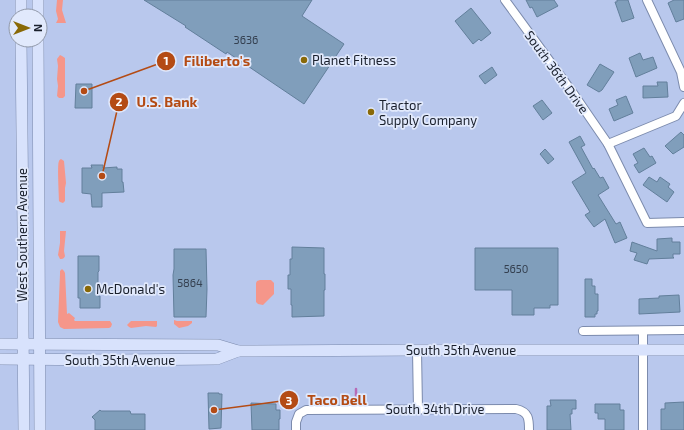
<svg xmlns="http://www.w3.org/2000/svg" width="684" height="430" font-family="'Exo 2',sans-serif">
<rect width="100%" height="100%" fill="#b9c8ed"/>
<g fill="#f5968a">
<path d="M57,0h6l-1,10 4,13h-10l2,-4 -2,-8z"/>
<path d="M60,55l2,1 3,2v38l-2,2h-4l-2,-2 1,-10 -1,-7 1,-13 -1,-7z"/>
<path d="M61,159l3,2 2,22 -1,5v13l-2,2 -3,-1 -1,-1c0,-6 -2,-37 0,-40 0,-1 1,-1 2,-2z"/>
<path d="M60,231h6l-2,20 1,5c-1,3 -3,3 -5,3l-2,-4 2,-12z"/>
<path d="M62,269l2,2 1,2 2,41 2,-1 6,5 -1,2 1,1h35l2,3 -1,3 -2,1 -45,1 -4,-2 -2,-5 2,-48v-3z"/>
<path d="M260,280h11l3,3v11l-11,11 -5,-1 -2,-2v-19l1,-2z"/>
<path d="M174,320l3,1h15v2l-4,3 -9,2 -5,-4z"/>
<path d="M131,321h26v5l-1,1 -10,-1 -15,2 -2,-1 -2,-2z"/>
</g>
<g fill="none" stroke-linecap="round" stroke-linejoin="round">
<path stroke="#b76bb6" stroke-width="2.5" d="M356,401v-12"/>
</g>
<g fill="#809ebb" stroke="#627f9b">
<path d="M144,0h168l-10,16 42,28 -40,60 -77,-52 -1,2 -41,-27 1,-1z"/>
<path d="M526,0h28l4,6 -21,11 -5,-10 -2,1z"/>
<path d="M617,0h11l6,18 -12,4 -7,-20h2z"/>
<path d="M674,0h10v19l-8,3 -8,-19z"/>
<path d="M471,8l20,25 -10,8 -2,-2 -6,5 -18,-23z"/>
<path d="M640,53l3,7 10,-3 4,11 -21,9 -7,-19z"/>
<path d="M600,64l14,8 -12,18 -3,2 -12,-7z"/>
<path d="M492,67l5,8 -12,9 -6,-8z"/>
<path d="M657,82h10l1,15 -25,1v-12h15z"/>
<path d="M76,84h16v24h-17z"/>
<path d="M626,96l7,17 -19,8 -5,-12 9,-4 -2,-5z"/>
<path d="M542,100l10,13 -9,7 -10,-14z"/>
<path d="M681,132l3,3v12l-11,7 -8,-8z"/>
<path d="M580,136l5,9 -4,2 12,22 1,-1 6,10 3,-1 6,11 -11,7 18,29 4,-2 7,16 -12,5 -10,-24 -11,8 -9,-12 5,-3 -18,-30 14,-9 -17,-31z"/>
<path d="M644,148l6,9 2,-1 4,7 -17,10 -5,-8 4,-2 -5,-9z"/>
<path d="M545,149l9,10 -6,5 -8,-10z"/>
<path d="M91,165h12v3l14,-1v2h5v13h1l1,10 -22,1v14h-10l-1,-13 -9,-1v-25h10z"/>
<path d="M649,177l8,5 3,-5 10,7 -2,3 6,5 -7,10 -24,-17z"/>
<path d="M672,238v4h8v12h-7v3l1,1 -25,1 -2,5 -13,-4 3,-7 -7,-2 2,-9 25,9v-12z"/>
<path d="M292,247l32,1v26h1v16h-1v26l-32,1v-12h-1v-16h-3v-14h2v-16h2z"/>
<path d="M475,248h83v57h-8v3h-16v7h-22v-25h-37z"/>
<path d="M174,249h32l1,40 -1,28h-32l-1,-42 1,-6z"/>
<path d="M78,256h21v15l-1,1v24h2v12h-20v-10h-2z"/>
<path d="M585,279h7v7h3v8h3v17h-1v3h-2v3h-10z"/>
<path d="M679,295l1,17 -41,2v-15l20,-1v-2z"/>
<path d="M208,393h11v1h3l-1,34 -12,1z"/>
<path d="M550,400h26v9h-4v5h-2l1,16h-24v-24h4z"/>
<path d="M684,402v28h-23v-21h4v-6z"/>
<path d="M251,403l25,1v6h4v9h-1v11h-27z"/>
<path d="M595,404h25v6h4v20h-19v-11h-7v-6h-3z"/>
<path d="M100,410l1,1h29l1,3h14v16h-50v-10l-3,-3z"/>
</g>
<g fill="none" stroke-linecap="round" stroke-linejoin="round">
<defs>
<g id="minor">
<path d="M505,0l68,93 35,51 39,79 37,-1"/>
<path d="M647,0l34,72 3,15"/>
<path d="M608,144l68,-28 8,-13"/>
<path d="M583,331l101,-1"/>
<path d="M417,350l1,59"/>
<path d="M296,430v-8l3,-8 7,-4 210,-1c13,3 13,10 13,21"/>
<path d="M643,430v-99"/>
</g>
<g id="secondary">
<path d="M21,0v16"/>
<path d="M38,0v16"/>
<path d="M21,40l2,187v103l1,100"/>
<path d="M38,40l2,390"/>
<path d="M0,344l218,1 20,6 179,-1h267"/>
<path d="M0,359l116,1 101,-1 21,-8"/>
</g>
</defs>
<use href="#minor" stroke="#7c8bad" stroke-width="10"/>
<use href="#secondary" stroke="#7c8bad" stroke-width="12"/>
<use href="#minor" stroke="#fff" stroke-width="8"/>
<use href="#secondary" stroke="#d8e2fc" stroke-width="11"/>
</g>
<g fill="#896907" stroke="#e1e9fc" stroke-width="1.5">
<circle cx="304" cy="60" r="4"/>
<circle cx="371" cy="112" r="4"/>
<circle cx="88" cy="289" r="4"/>
</g>
<g text-anchor="middle" stroke-width="3.5" stroke-linejoin="round" paint-order="stroke">
<g font-size="11" fill="#344050">
<text x="246" y="44">3636</text>
<text x="516" y="273">5650</text>
<text x="190" y="287">5864</text>
</g>
<g font-size="13" fill="#1a202d" stroke="#e1e9fc" text-anchor="start">
<text x="312" y="65">Planet Fitness</text>
<text x="379" y="110">Tractor<tspan x="379" dy="15">Supply Company</tspan></text>
<text x="96" y="294">McDonald's</text>
</g>
<g font-size="13" fill="#1a202d" stroke="#e1e9fc">
<text transform="translate(557 72) rotate(54)" y="5">South 36th Drive</text>
<text transform="translate(22 235) rotate(-90)" y="5">West Southern Avenue</text>
<text x="461" y="355">South 35th Avenue</text>
<text x="120" y="365">South 35th Avenue</text>
<text x="435" y="414">South 34th Drive</text>
</g>
</g>
<path fill="none" stroke="#b44b14" stroke-width="1.5" d="M84 91L166 61M102 176L119 102M214 410L289 400"/>
<g fill="#b44b14" stroke="#e1e9fc" stroke-width="1.5">
<circle cx="84" cy="91" r="4"/>
<circle cx="102" cy="176" r="4"/>
<circle cx="214" cy="410" r="4"/>
<circle cx="166" cy="61" r="10"/>
<circle cx="119" cy="102" r="10"/>
<circle cx="289" cy="400" r="10"/>
</g>
<g font-size="12" text-anchor="middle" font-weight="bold" fill="#fff">
<text x="166" y="65">1</text>
<text x="119" y="106">2</text>
<text x="289" y="405">3</text>
</g>
<g font-size="14" text-anchor="middle" font-weight="bold" fill="#b44b14" stroke="#e1e9fc" stroke-width="3.5" stroke-linejoin="round" paint-order="stroke">
<text x="217" y="66">Filiberto's</text>
<text x="167" y="107">U.S. Bank</text>
<text x="337" y="405">Taco Bell</text>
</g>
<g transform="translate(28 28) rotate(90)"><circle r="19" fill="#e1e9fc" stroke="#9199a9"/>
<path d="M0-3L7 15L0 10L-7 15Z" fill="#896907"/>
<text y="-6" font-size="11" font-weight="bold" text-anchor="middle" fill="#1a202d">N</text>
</g>
</svg>
